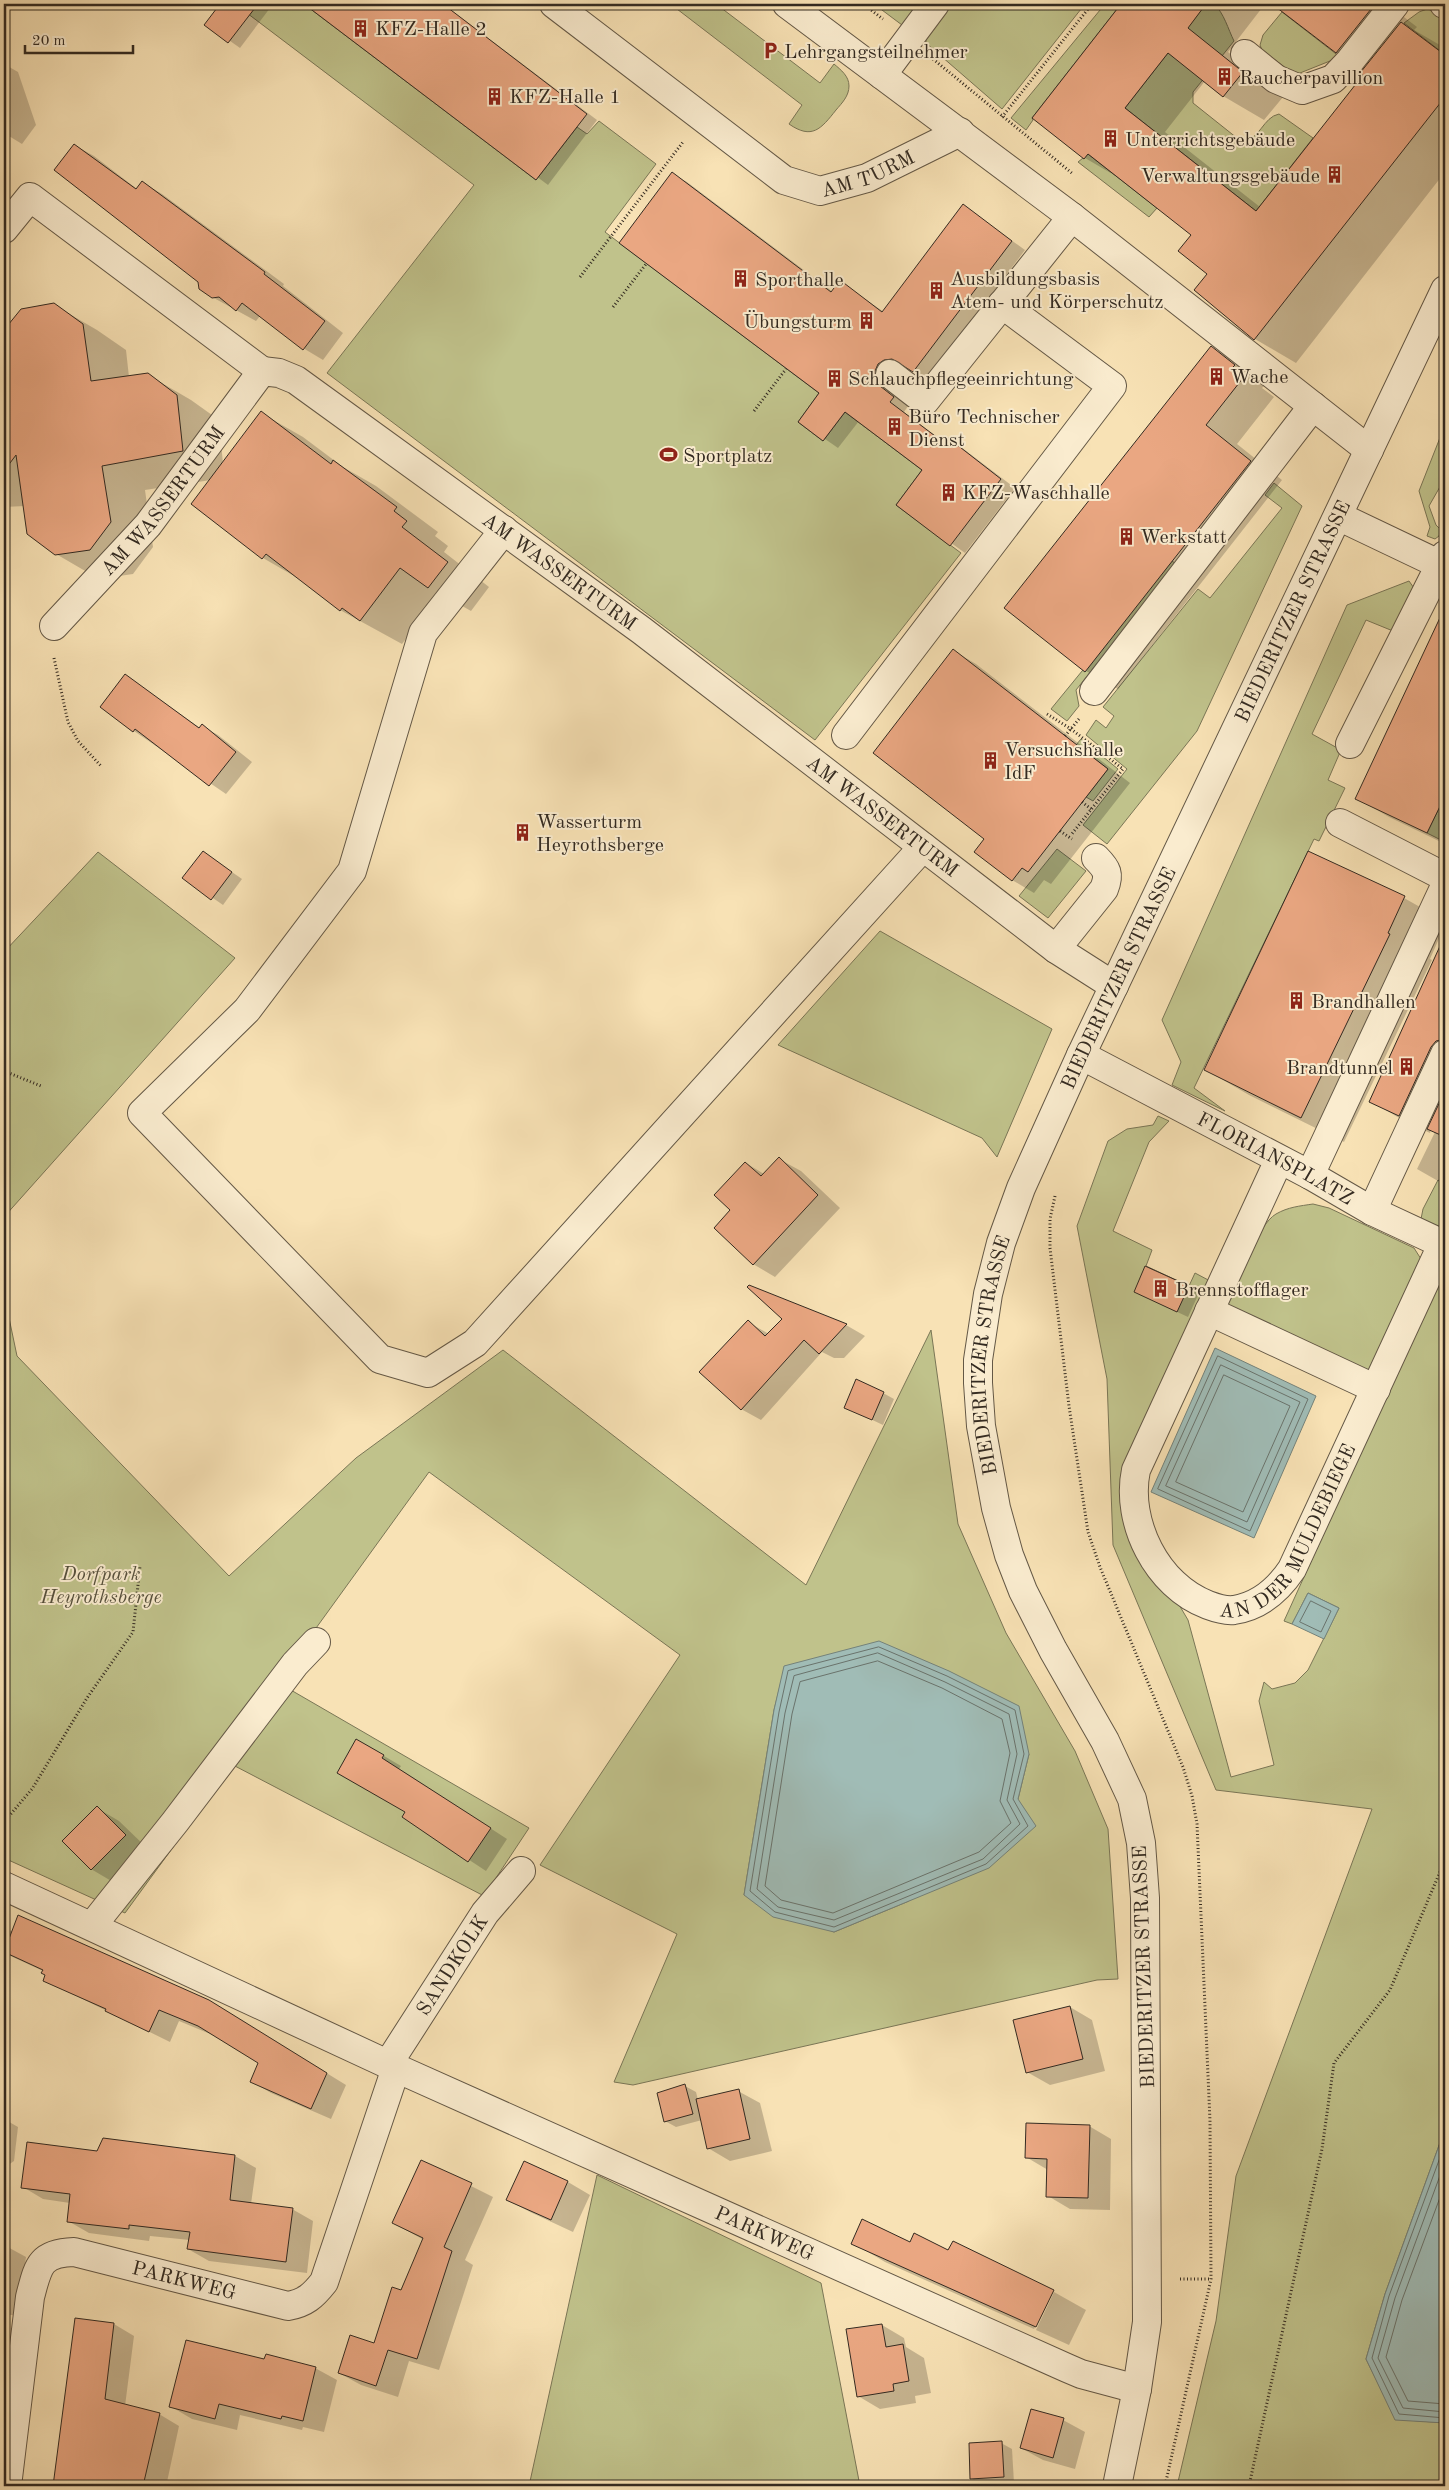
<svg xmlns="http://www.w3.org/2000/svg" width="1449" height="2490" font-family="'Old Standard TT',serif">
<rect width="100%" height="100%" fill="#f8e2b5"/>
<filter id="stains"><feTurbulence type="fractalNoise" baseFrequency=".004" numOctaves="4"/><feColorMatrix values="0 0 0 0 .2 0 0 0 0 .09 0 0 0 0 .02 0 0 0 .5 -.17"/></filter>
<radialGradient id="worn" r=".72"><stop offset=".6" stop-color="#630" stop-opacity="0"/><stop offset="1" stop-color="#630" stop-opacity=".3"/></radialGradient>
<g fill="#c0c28b" stroke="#7a7656" fill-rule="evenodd">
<path d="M235,4h69l232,176 41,-53 10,7 12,-13 57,43 -51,68 214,161 -21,29 25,19 22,-29 77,58 -26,35 65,48 -146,187 -488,-367 147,-188z"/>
<path d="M681,4h35l104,79 14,-19c7,6 15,12 15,22 0,10 -7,17 -13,24 -15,19 -24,30 -47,14l13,-19 -125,-96z"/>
<path d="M874,4h44l-16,21z"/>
<path d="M952,4h133l-83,105 -76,-66v-5z"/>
<path d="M1105,4h16l-89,114 1,2 -7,10 -15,-12z"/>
<path d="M1206,4h8c10,9 14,25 20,37l-41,51v11l49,39c18,-2 21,-25 37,-28l34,24 -57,73 -131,-103z"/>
<path d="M1427,9l18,5v19l-6,17 -35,-27 15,-11z"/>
<path d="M1282,12l58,45 -45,18 -33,-25 -2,-5 3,-10z"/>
<path d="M1088,154l69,54 -8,9 -71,-55z"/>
<path d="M1445,425v53l-16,28 7,19 5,5 -2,6 -4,3 -8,-3 3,-9 -11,-36z"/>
<path d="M1274,483l28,23 -105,225 -90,113 -24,-19 44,-56 -41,-34 10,-15 10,8 8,-12 -11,-9 95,-118 12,9 72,-90 -17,-13z"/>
<path d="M1172,561l4,3 -100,126 3,16 -12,15 -16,-12z"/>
<path d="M1409,581l7,10 -23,40 -27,-11 -54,114 29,16 -13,30 17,8 -26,53 -5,-2 -120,249 31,23 -53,-26 9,-23 -19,-42 185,-415z"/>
<path d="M1081,739l37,30 -25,32 -7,-4 22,-28 -32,-24z"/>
<path d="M1445,796v46l-18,-9z"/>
<path d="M1057,849l29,22 -38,47 -29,-22z"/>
<path d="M98,852l137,106 -231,259v-265z"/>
<path d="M880,931l172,98 -55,128 -15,-19 -204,-93z"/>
<path d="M1158,1116l11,5 -20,21 -36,89 39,19 -6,16 43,20 6,-13 17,9 -87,193 -5,15 2,18 66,112 43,157 43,-12 -15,-64 5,-19 8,7 23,-6 13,-13 31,-62 -31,-15 -16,31 -8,-3 152,-335 9,-10v853l-60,165 -19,65 30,60 49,4v63h-268l39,-165 20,-145 136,-367 -156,-19 -103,-245 -6,-166 -30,-153 31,-85 19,-12 26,-4z"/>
<path d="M1438,1180l7,4v47l-24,-12 2,-10z"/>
<path d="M1313,1204l16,4 85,40 7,11 -50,110 -5,2 -140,-67c10,-21 32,-80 50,-90 12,-7 24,-8 37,-10z"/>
<path d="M4,1294l13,62 212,220 127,-118 147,-108 303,235 125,-255 27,194 48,109 69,118 33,78 10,150 -21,1 -464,105 -19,-3 63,-148 -137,-69 140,-210 -251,-183 -152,210 252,146 -45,68 -251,-131 -108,148 -121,-55zM785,1666l244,88 -11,45 -109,102 -75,31 -90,-37 30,-185z"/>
<path d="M597,2175l224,108 39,203h-331z"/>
</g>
<g fill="#a0bcb6" stroke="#74827a">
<path d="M1215,1348l101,48 -62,142 -103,-46z"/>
<path d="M1308,1593l31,15 -15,31 -32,-15z"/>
<path d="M879,1641l70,30 70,35 10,48 -11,45 18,27 -47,42 -155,64 -61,-15 -29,-22 30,-185 10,-44z"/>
<path d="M1445,2129v294l-50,-3 -29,-61 19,-65z"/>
</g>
<g fill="#0003">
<path d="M221,4h52l-33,44 -34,-24z"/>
<path d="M306,4h137l154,116 -49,65z"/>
<path d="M1123,4h142l-37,48 55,45 -19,23 -41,-24 -18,-15 -40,51 95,75 105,-132v-6l-29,-17 -62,-48h113l30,23 -3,3 31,18v124l-149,191 -41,-24 -47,-65 -15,-40 -67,-52 -41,-24 -51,-40z"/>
<path d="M4,64l14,8 18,53 -14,19 -18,-11z"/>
<path d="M74,145l20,11 43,33 5,-7 20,12 122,90 -1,2 60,47 -20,27 -20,-12 -43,-32 -4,5 -44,-24z"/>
<path d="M672,174l15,8 146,110 7,-10 44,30 79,-106 62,44 -97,129 -22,-13 -7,1 -9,22 18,17 -4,6 40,30 3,-4 14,9 54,41 -50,65 -68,-49 27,-34 -65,-49 -21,27 -39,-27 22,-28z"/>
<path d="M54,305l43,25 29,20 3,27 19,-2 43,25 28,20 4,44 38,-51 42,24 40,30 33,19 62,46 -3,4 13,10 -4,6 45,35 -18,24 -30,-17 -39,50 -62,-34 -39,-30 -38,-22 -71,-54 19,-24 -66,10 8,57 -20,27 -34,5 -43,-25 -31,-48 -21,1v-112l5,-1 -5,-35v-27l18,-22z"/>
<path d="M1211,347l32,19 23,18 -4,4 12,9 -37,47 45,36 -164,209 -32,-18z"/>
<path d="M1428,648l17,8v188l-56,-27 -33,-19z"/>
<path d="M954,651l22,13 154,119 -79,101 -7,-4 -10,13 -22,-13 -26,-41z"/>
<path d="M125,675l75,53 2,-2 16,9 34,27 -26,32 -92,-63z"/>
<path d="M203,852l39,27 -19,26 -39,-27z"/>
<path d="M1404,898l41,23v4l-15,34 2,1 -88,182 -95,-47 -43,-25z"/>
<path d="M1436,957l9,4v224l-28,-16 18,-37 -4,-2 -1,3 -29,-14 -31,-18z"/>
<path d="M779,1159l22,12 39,37 -65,69 -22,-13 -21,-54 14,-47 18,11z"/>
<path d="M1146,1268l53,25 -11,24 -53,-25z"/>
<path d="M749,1287l97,38 19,11 -21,22h-10l-12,-6 -61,68 -20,-11 7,-87 21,12 15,-15z"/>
<path d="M883,1393l11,6 -11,26 -38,-18z"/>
<path d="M357,1740l44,26 -2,3 108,70 -21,32 -82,-54 3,-6z"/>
<path d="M97,1808l22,13 28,27 -34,34 -22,-13z"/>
<path d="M4,1930l9,1 216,82 117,72 -15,34 -60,-26 -20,-12 9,-18 -45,-27 -36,-15 -9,21 -126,-62 3,-5 -4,-4 -39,-18z"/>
<path d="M1070,2007l22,13 13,51 -55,14 -23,-13z"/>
<path d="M685,2086l11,6 2,8 40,-9 22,12 12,48 -42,10 -22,-13 -6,-28 -26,7 -11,-6z"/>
<path d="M4,2119l14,8 -4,34 -10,7z"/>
<path d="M1089,2126l22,13 -1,71 -40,-1 -22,-13v-26l-22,-13z"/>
<path d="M103,2140l132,16 21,12 -5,36 41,5 21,12 -6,52 -98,-12 -21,-12 2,-9 -40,-4 -1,5 -60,-8 -21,-12 2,-18 -27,-4 -20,-12 75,-35z"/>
<path d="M421,2161l72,36 -28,63 8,5 -34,105 -30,-9 -11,36 -37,-12 -22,-12 36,-29 49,-104 -31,-17z"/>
<path d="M524,2163l44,19 22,13 -17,37 -43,-20 -22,-12z"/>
<path d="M853,2243h58l38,9 4,-9 101,48 -20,38 -149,-67z"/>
<path d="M4,2245l22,12 -8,59 -14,-2z"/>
<path d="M1054,2292l32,18 -17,35 -33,-15z"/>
<path d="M76,2319l38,5 20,12 -9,70 34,8 20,12 -12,56 14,4h-127z"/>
<path d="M882,2325l22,13 2,9 18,11 7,35 -16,3 1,7 -36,6 -22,-13z"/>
<path d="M265,2360l50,8 22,12 -13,52 -21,-5 -1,3 -62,-15 -3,15 -45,-11 -22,-13z"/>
<path d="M1063,2420l22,12 -10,37 -32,-9 -22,-12z"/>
<path d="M1001,2443l11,6 2,34 -32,2 -10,-6z"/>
</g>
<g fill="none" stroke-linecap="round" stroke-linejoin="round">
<g stroke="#6a736c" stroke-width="1">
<path d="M1218,1356l90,43 -58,132 -92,-42z"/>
<path d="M1221,1365l79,37 -53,120 -81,-36z"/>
<path d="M1224,1375l66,31 -47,106 -67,-30z"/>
<path d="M1311,1601l20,10 -10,21 -21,-10z"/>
<path d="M879,1647l68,29 68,34 9,44 -11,45 15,27 -42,38 -152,63 -59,-15 -25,-21 29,-179 9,-41z"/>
<path d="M878,1653l67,29 64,32 8,40 -10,46 13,24 -37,35 -149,61 -56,-13 -21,-18 28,-176 9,-37z"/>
<path d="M878,1661l64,27 60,31 8,34 -10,48 11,22 -32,29 -146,61 -52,-13 -16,-14 27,-172 8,-32z"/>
<path d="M1445,2144l-56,152 -17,62 27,56 46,4"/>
<path d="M1445,2162l-50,136 -17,60 25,50 42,4"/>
<path d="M1445,2184l-43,116 -16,57 22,44 37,3"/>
</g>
</g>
<g fill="#eaa782" stroke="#332a21">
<path d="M220,4h38l-30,39 -24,-18z"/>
<path d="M304,4h139l144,110 -51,66z"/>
<path d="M1121,4h85l-18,24 55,44 -20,25 -55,-44 -43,55 131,103 107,-136 -3,-2 41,-51 44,33v42l-191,243 -60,-50 13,-16 -29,-23 13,-16 -103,-81 -4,5 -52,-41z"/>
<path d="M1272,4h103l-39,49z"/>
<path d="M74,144l62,45 6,-8 123,91 -1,2 61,47 -22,29 -61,-47 -6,8 -17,-14 -7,1 -13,-9 -1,-7 -144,-112z"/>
<path d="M672,172l159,120 9,-12 42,32 81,-108 49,37 -99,131 -21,-13 -8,1 -6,4 -3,7v8l5,7 14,11 -4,5 53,40 4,-5 54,42 -51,67 -54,-41 26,-35 -77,-58 -22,29 -25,-19 21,-29 -200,-150z"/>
<path d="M54,303l29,21 8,57 57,-8 29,22 6,56 -81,15 9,56 -21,28 -35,5 -28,-21 -11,-79 -12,16v-141l17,-21z"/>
<path d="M1211,346l24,19 -4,4 12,9 -37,47 45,36 -166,211 -81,-64z"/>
<path d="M261,411l70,53 2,-4 64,47 -3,4 13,10 -5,6 46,35 -20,26 -28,-20 -40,53 -18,-13 -2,3 -74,-57 -4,5 -71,-55z"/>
<path d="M1445,607v189l-18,37 -72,-34z"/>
<path d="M953,649l155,120 -80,103 -6,-4 -10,13 -38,-29 10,-13 -111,-86z"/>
<path d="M125,674l74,54 3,-4 34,28 -27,34 -74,-57 -2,3 -33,-25z"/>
<path d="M203,851l29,21 -21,28 -29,-22z"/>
<path d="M1308,851l97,45 -17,37 2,1 -89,184 -97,-48z"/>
<path d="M1445,935v104l-9,2 -5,6 -32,69 -30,-14z"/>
<path d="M1445,1091v46l-18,-8z"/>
<path d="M779,1157l39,38 -65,70 -39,-37 16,-18 -16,-15 31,-33 16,14z"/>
<path d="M1145,1266l44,20 -12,26 -43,-20z"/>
<path d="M749,1285l98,39 -28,30 -15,-14 -63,70 -42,-38 49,-52 17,16 17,-17 -35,-32z"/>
<path d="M856,1379l28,13 -12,28 -28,-12z"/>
<path d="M356,1739l28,16 -2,3 109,70 -23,34 -66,-45 3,-5 -68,-39z"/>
<path d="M97,1806l29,29 -35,35 -29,-29z"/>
<path d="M18,1915l191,85 118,73 -16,36 -61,-27 8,-19 -60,-37 -39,-16 -10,22 -44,-21 1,-2 -63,-28 2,-6 -4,-2 2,-3 -39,-18z"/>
<path d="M1070,2006l13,53 -57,14 -13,-53z"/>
<path d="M685,2084l8,30 -29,8 -7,-29z"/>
<path d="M739,2089l11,50 -43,10 -11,-50z"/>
<path d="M1026,2123l64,2 -2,73 -42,-1 1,-38 -22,-1z"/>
<path d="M103,2138l132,17 -5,45 63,8 -7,54 -99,-13 3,-17 -61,-7v4l-62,-7 3,-28 -49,-6 6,-46 70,9z"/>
<path d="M421,2160l51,23 -28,64 8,4 -35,108 -29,-9 -12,36 -38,-13 12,-38 24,8 18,-56 9,3 22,-52 -31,-15z"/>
<path d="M524,2161l44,20 -17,39 -45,-20z"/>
<path d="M862,2219l48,23 4,-9 34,17 5,-9 101,49 -18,37 -185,-83z"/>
<path d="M75,2318l39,5 -9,76 55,14 -17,73h-90z"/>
<path d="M882,2324l4,23 17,-3 6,37 -16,3 1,7 -37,6 -11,-68z"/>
<path d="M186,2340l78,19 2,-5 50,13 -13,54 -21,-5 -1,3 -62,-15 -4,15 -46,-12z"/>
<path d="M1031,2409l33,9 -11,40 -33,-10z"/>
<path d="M1002,2441l2,36 -34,2 -1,-36z"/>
</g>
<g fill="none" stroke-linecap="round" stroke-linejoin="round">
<defs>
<g id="minor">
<path id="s1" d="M554,4l230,176 36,11 47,-13 93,-46"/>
<path d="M787,4l285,213 297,233"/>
<path d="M1444,4h1"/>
<path d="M1245,54l31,25 26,11 31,-11 17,-18 45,-57"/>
<path d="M882,75l53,-71"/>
<path d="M4,229l26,-32 232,174"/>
<path d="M890,374l35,27 147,-184"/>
<path d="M1338,516l107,51"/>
<path d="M504,530l-81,103 -71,238 -105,139 -105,103 238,246 48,14 47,-30 448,-496"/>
<path id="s2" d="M54,626l94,-101 114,-154 17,2 17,7 345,250 415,319 58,37"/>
<path d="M1094,691l219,-285"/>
<path d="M846,735l266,-349 -110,-82"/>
<path d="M1350,744l95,-189"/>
<path d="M1340,823l105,54"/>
<path d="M1056,949l48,-60c6,-15 3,-20 -8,-31"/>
<path id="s3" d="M1081,1055l229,120 62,36 73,34"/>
<path id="s4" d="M1279,1160l-143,310c-11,52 21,116 72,135 8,3 18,6 26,5 26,-4 44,-20 58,-41l150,-324"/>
<path d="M1310,1175l135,-289"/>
<path d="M1372,1211l73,-157"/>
<path d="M1209,1311l167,78"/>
<path id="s5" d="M4,1886l392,182 671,300 14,6 56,15"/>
<path d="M92,1926l83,-104 120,-158 21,-22"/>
<path id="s6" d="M388,2064l97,-151 36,-42"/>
<path id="s7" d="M7,2486l23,-189c8,-30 9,-44 44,-45l214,54c17,-3 25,-10 36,-24l72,-214"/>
<path id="s8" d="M1117,2486l20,-97 10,-67 -2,-424 -4,-55 -9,-44 -27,-58 -52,-91 -30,-59 -14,-36 -13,-47 -15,-82 -3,-43v-23l10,-66 13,-51 20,-55 60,-133 364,-765"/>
</g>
</defs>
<use href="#minor" stroke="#645846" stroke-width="30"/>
<g stroke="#332a21" stroke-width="3" stroke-dasharray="1 2.5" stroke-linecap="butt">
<path d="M863,4l20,15"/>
<path d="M933,59l140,115"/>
<path d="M1002,117l90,-113"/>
<path d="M580,277l103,-135"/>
<path d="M613,307l33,-43"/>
<path d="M754,411l32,-42"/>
<path d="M54,658l14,64 10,19 23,25"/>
<path d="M1047,714l24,15 52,40 -52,66"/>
<path d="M1065,736l14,-17"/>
<path d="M1082,802l9,7"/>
<path d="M1060,831l12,8"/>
<path d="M4,1071l37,15"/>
<path d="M1055,1196l-5,23v29l19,158 19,126 12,35 83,200 9,29 5,28 13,297 1,158 -46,207"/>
<path d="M4,1822l28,-33 55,-91 46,-66 7,-66"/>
<path d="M1180,2279h31"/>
<path d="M1249,2486l73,-337 12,-86 56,-73 55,-130"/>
</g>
<use href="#minor" stroke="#faeccf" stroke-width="28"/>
</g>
<defs>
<symbol id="building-bare" viewBox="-9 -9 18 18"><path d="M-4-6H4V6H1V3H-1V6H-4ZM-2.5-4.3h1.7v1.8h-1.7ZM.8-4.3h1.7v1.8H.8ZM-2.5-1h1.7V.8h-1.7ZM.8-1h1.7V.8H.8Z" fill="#8f2418" stroke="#faeccf" stroke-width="2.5" paint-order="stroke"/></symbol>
<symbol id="parking-bare" viewBox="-9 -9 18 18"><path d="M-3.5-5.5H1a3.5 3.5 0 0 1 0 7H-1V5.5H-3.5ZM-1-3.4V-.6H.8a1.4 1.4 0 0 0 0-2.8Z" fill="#8f2418" stroke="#faeccf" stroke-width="2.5" paint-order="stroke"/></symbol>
<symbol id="stadium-bare" viewBox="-9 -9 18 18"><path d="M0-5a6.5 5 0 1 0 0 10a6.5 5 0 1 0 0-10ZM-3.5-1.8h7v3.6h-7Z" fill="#8f2418" stroke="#faeccf" stroke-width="2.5" paint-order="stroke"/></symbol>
</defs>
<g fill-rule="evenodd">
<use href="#building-bare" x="348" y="16" width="25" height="25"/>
<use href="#parking-bare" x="758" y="38" width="25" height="25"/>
<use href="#building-bare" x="1212" y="64" width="25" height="25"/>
<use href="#building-bare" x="482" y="84" width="25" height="25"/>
<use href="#building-bare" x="1098" y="126" width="25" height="25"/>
<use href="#building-bare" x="1322" y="162" width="25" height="25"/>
<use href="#building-bare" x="728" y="266" width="25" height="25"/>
<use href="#building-bare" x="924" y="278" width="25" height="25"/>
<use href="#building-bare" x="854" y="308" width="25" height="25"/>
<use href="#building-bare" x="1204" y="364" width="25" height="25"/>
<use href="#building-bare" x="822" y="366" width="25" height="25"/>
<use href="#building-bare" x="882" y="414" width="25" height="25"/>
<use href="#stadium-bare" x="656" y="442" width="25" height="25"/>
<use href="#building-bare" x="936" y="480" width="25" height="25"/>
<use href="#building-bare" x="1114" y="524" width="25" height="25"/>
<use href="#building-bare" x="978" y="748" width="25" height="25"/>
<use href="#building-bare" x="510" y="820" width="25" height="25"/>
<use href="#building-bare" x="1284" y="988" width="25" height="25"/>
<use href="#building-bare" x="1394" y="1054" width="25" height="25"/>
<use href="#building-bare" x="1148" y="1276" width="25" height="25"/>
</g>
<g text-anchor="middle" stroke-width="4" stroke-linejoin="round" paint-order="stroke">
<g font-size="20" fill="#332a21" stroke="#faeccf" text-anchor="start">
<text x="375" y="35">KFZ-Halle 2</text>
<text x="784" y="58">Lehrgangsteilnehmer</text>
<text x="1239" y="84">Raucherpavillion</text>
<text x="509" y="103">KFZ-Halle 1</text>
<text x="1125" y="146">Unterrichtsgebäude</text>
<text x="1320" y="182" text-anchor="end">Verwaltungsgebäude</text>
<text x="950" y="285">Ausbildungsbasis<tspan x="950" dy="23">Atem- und Körperschutz</tspan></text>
<text x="755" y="286">Sporthalle</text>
<text x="852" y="328" text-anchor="end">Übungsturm</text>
<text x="1230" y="383">Wache</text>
<text x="848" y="385">Schlauchpflegeeinrichtung</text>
<text x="908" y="423">Büro Technischer<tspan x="908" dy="23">Dienst</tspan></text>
<text x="683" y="462">Sportplatz</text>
<text x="962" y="499">KFZ-Waschhalle</text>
<text x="1140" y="543">Werkstatt</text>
<text x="1004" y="756">Versuchshalle<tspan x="1004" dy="23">IdF</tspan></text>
<text x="536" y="828">Wasserturm<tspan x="536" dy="23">Heyrothsberge</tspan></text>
<text x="1311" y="1008">Brandhallen</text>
<text x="1393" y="1074" text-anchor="end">Brandtunnel</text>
<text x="1175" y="1296">Brennstofflager</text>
</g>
<g font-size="20" fill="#332a21" stroke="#faeccf">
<text dy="7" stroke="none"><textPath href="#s1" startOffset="378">AM TURM</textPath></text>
<text dy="7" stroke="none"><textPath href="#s2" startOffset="166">AM WASSERTURM</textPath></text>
<text dy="7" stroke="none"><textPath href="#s2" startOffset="691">AM WASSERTURM</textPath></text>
<text dy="7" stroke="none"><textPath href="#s8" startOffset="1978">BIEDERITZER STRASSE</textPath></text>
<text dy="7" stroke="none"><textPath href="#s2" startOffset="1096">AM WASSERTURM</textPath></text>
<text dy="7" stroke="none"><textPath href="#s8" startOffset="1572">BIEDERITZER STRASSE</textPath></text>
<text dy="7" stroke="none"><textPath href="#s3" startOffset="220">FLORIANSPLATZ</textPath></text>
<text dy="7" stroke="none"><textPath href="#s8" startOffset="1168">BIEDERITZER STRASSE</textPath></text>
<text dy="7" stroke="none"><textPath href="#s4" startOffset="631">AN DER MULDEBIEGE</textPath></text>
<text dy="7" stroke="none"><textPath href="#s6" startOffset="118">SANDKOLK</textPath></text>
<text transform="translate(1143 1967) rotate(-92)" y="7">BIEDERITZER STRASSE</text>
<text dy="7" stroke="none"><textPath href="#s5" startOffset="836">PARKWEG</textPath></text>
<text dy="7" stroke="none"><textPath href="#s7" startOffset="375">PARKWEG</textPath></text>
</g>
<g font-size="20" font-style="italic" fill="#56503c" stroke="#faeccf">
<text x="101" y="1580">Dorfpark<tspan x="101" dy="23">Heyrothsberge</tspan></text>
</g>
</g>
<rect width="1449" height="2490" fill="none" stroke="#f8e2b5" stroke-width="20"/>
<rect x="5" y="5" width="1439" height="2480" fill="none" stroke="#332a21" stroke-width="2.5"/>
<rect x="10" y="10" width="1429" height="2470" fill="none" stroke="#332a21"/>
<path d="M25 45v8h108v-8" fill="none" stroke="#332a21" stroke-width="2.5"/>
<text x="32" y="45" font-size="15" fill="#332a21" stroke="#faeccf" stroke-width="4" paint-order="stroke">20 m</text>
<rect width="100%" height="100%" filter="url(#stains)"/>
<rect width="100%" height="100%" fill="url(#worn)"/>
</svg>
